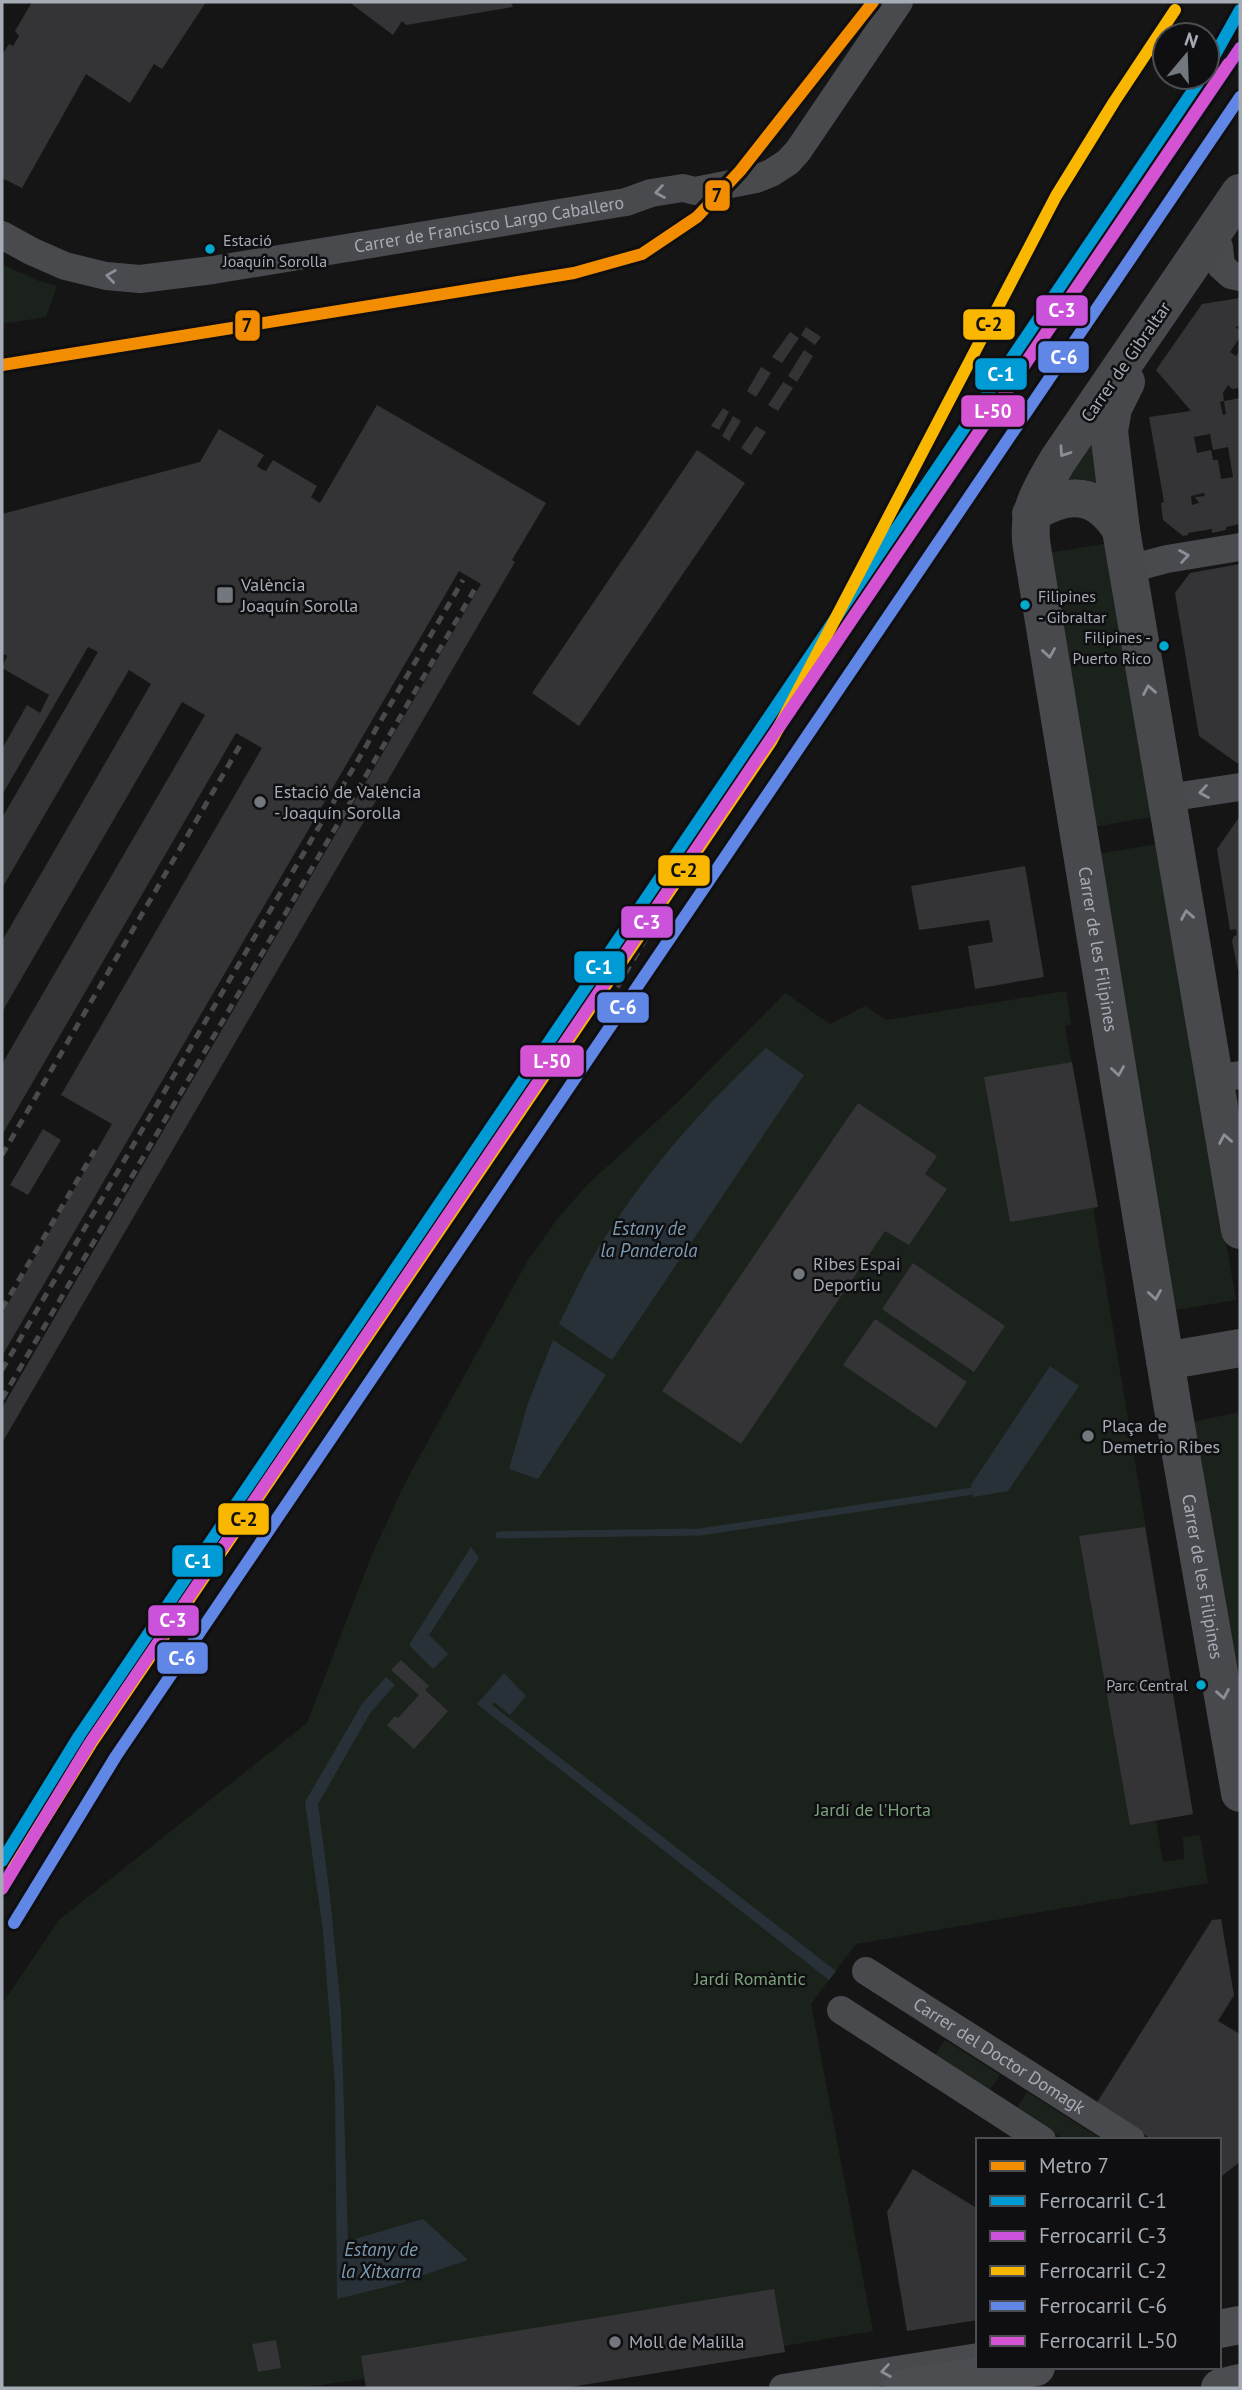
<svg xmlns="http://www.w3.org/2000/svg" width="1242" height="2390" font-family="'PT Sans',sans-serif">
<rect width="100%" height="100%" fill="#151515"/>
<g fill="#1b221c">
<path d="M2,264l34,16 21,6 -11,31 -44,7z"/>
<path d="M1089,424l13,62 -36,2 -6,-18z"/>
<path d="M1110,543l42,274 -59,10 -46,-274z"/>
<path d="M1157,844l79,456 -60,10 -78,-456z"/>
<path d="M1066,991l5,33 -6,2 33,181 -4,1v5l99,601 -37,7 7,41 21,-3 -1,-22 17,-2 8,48 -352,61 -45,60 62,327 -89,15 1,6 -221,36h-198l-2,-9 -66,9h-296v-384l57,-84 248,-197 64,-166 33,-72 124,-225 30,-42 30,-34 92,-84 105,-107 45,31 35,-18 21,14z"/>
<path d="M1240,1412v288l-48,-278z"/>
<path d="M945,2040l55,35 -11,17 -55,-35z"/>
<path d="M1027,2092l71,45 -2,3h-31l-49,-31z"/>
</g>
<g fill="#283137">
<path d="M766,1048l38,27 -192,285 -53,-36c12,-24 23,-49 37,-72 46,-76 105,-143 170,-204z"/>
<path d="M553,1340l53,35 -68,104 -29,-10 19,-66z"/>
<path d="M1050,1366l29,20 -71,105 -35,6 -2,-12z"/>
<path d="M471,1547l8,11 -50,77 19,19 -15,15 -24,-24z"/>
<path d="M504,1673l22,23 -16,19 -16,-13 -2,3 344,266 -7,9 -352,-276z"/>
<path d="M386,1677l9,8 -25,28 -52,91 12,92 11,115 7,230 75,-22 45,41 -74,25 -57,14 -2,-214 -12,-154 -18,-129 57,-98z"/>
</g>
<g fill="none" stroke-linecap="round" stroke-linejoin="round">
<path stroke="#283137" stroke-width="7" d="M499,1535l201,-3 273,-41"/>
</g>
<g fill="#343436" fill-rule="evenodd">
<path d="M32,2h174l-44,67 -8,-5 -24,39 -44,-29 -64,114 -20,-10v-123l7,-11 4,2 6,-10 -4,-5z"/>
<path d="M349,2h162l2,5 -107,18 -4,-4 -9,14z"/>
<path d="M1240,298v28l-5,1 5,3v7l-10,15 6,4 4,-6v44l-2,-6 -6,1 -4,-4 -5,8 1,8 -4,1 3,13 3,-1 -2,-13 16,-3v126l-14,3v3l-14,3v-4l-24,4v2l-5,1 -20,-16 -2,-17 3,-1 -15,-85 42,-6 -35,-41 46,-66zM1210,434l3,16 15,-3 5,30 -12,2 -3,-19h-5l-2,-10 -14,3 -3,-16zM1204,493l1,3 -10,1 4,6 -7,2 -1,-9z"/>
<path d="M806,327l15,10 -6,8 -14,-10z"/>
<path d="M790,332l9,6 -17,25 -10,-6z"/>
<path d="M804,350l9,6 -16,26 -9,-6z"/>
<path d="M761,367l10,6 -15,24 -9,-6z"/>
<path d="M783,382l10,6 -15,23 -10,-6z"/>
<path d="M377,405l169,98 -34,57 3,2 -513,881v-35l479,-824 -22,-13 -457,785v-42l110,-190 -51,-29 201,-347 -26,-15 -234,402v-71l203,-349 -23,-13 -180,310v-71l149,-257 -22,-14 -127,218v-70l96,-166 -10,-5 -86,148v-46l25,-44 13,8 9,-18 -47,-27 5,-12 -5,-3v-139l198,-52 19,-33 45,26 -7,11 4,3 5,2 7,-11 44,26 -6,11 9,6z"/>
<path d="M723,408l6,4 -10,18 -8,-4z"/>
<path d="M733,416l8,5 -12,20 -7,-5z"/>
<path d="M756,426l10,6 -15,23 -10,-7z"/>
<path d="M697,450l48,33 -166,243 -47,-33z"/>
<path d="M1240,564v198l-3,1 -38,-27 -24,-143 15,-20z"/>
<path d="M1240,816v157l-2,-3 -6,-29 2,-5 3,-1 -1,-6 -6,1 -13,-81z"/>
<path d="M1025,866l19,111 -69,12 -7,-43 25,-4 -4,-22 -70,10 -8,-44z"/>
<path d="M1072,1062l26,145 -88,15 -26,-145z"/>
<path d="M858,1103l79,53 -12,18 22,15 -38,56 -24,-14 -144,213 -79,-53z"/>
<path d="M43,1129l18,11 -33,55 -18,-10z"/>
<path d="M913,1263l92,63 -31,46 -92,-63z"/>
<path d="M875,1319l92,63 -31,46 -93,-63z"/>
<path d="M1145,1527l48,287 -63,11 -51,-289z"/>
<path d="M401,1660l28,26 -4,4 23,21 -34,38 -27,-24 8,-9 3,2 21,-23 -28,-25z"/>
<path d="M1221,1919l13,76 -16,26 22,13v128l-21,16v-38h-66l-57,-36 116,-184z"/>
<path d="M913,2169l65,40v111l-71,11 -20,-119z"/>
<path d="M774,2289l11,63 -221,36h-198l-5,-32z"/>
<path d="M276,2340l5,28 -23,4 -6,-28z"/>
</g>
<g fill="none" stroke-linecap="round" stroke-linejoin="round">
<g stroke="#494a4e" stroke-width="28">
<path id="s1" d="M2,235l29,16 34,15 41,10 34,3 73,-9 413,-68 25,-9 32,-5 12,3 61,-12 15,-6 17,-11 10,-11 101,-149"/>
<path d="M1219,247l2,19 10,9 9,2"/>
<path d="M1129,569l38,-10 73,-12"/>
<path d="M1167,798l73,-11"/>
<path d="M1215,1079l25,-4"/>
<path id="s2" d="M866,1971l265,169"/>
<path d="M841,2010l201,130"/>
<path d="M783,2388l195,-31"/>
</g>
<g stroke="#48494c" stroke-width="38">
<path id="s3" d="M1240,193l-182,267c-18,31 -32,51 -26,88l141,861 67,384"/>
<path d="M1126,382l-13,26 -4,23 12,99 119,700"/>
<path d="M1031,514c37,-23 66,-23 90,16"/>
<path d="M1165,1361l75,-13"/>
</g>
<g stroke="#4b4d50" stroke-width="38">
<path d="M1219,2329l21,-4"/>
<path d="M903,2388l133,-21"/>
<path d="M1220,2388l20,-5"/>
</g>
<g stroke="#494a4d" stroke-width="5" stroke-dasharray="9 7" stroke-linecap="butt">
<path d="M609,1001l95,-161 55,-106"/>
<path d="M2,1155l240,-413"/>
<path d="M2,1309l93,-159"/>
<path d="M2,1370l461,-790"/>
<path d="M2,1399l474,-812"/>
</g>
<defs>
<g id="rail-1">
<path d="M1207,69l33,-59"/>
<path d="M2,1861l77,-125 1123,-1659"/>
</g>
<path id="rail-2" d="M2,1887l88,-144 1150,-1695"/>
<path id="rail-3" d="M14,1868l77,-124 680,-1002 285,-546 58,-94 61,-92"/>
<path id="rail-4" d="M14,1923l102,-167 1124,-1659"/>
<path id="rail-5" d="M2,1889l90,-149 1136,-1676"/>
</defs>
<use href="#rail-1" stroke="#0f0f11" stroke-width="18"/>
<use href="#rail-2" stroke="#0f0f11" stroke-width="18"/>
<use href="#rail-3" stroke="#0f0f11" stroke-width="18"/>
<use href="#rail-4" stroke="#0f0f11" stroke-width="18"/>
<use href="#rail-5" stroke="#0f0f11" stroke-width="18"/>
<use href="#rail-1" stroke="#009ad5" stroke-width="12"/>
<use href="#rail-2" stroke="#cb53db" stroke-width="12"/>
<use href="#rail-3" stroke="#fab700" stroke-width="12"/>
<use href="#rail-4" stroke="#6087e6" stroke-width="12"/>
<use href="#rail-5" stroke="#d353d3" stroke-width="12"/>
<defs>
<path id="metro-1" d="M2,365l572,-92 68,-19 55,-37 43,-46 133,-169"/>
</defs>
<use href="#metro-1" stroke="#0f0f11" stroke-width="18"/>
<use href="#metro-1" stroke="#f28c00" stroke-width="12"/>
</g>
<defs><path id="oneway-chevron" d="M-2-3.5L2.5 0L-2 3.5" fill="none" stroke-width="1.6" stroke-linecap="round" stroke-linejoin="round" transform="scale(1.75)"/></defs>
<g stroke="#8a8f97">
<use href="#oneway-chevron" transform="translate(660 192) rotate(171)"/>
<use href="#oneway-chevron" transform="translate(111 276) rotate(-172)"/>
<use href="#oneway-chevron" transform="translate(1184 556) rotate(-9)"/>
<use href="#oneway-chevron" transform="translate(1204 792) rotate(171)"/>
<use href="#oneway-chevron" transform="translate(886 2371) rotate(171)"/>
</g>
<g stroke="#8a8e96">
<use href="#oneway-chevron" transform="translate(1064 452) rotate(124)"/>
<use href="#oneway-chevron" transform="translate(1049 653) rotate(81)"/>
<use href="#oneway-chevron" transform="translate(1149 690) rotate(-100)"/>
<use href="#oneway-chevron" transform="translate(1187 915) rotate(-100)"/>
<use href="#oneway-chevron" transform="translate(1118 1071) rotate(81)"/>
<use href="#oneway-chevron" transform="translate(1225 1139) rotate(-100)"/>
<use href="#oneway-chevron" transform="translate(1155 1295) rotate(81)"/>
<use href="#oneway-chevron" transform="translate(1223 1694) rotate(80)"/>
</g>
<g fill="#00a9ce" stroke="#0f0f11" stroke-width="2.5">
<circle cx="210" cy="249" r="6"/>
<circle cx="1025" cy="605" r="6"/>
<circle cx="1164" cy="646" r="6"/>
<circle cx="1201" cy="1685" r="6"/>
</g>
<g fill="#73777e" stroke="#0f0f11" stroke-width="2.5">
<rect x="216" y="586" width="18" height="18" rx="3.5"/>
<circle cx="260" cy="802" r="7"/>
<circle cx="799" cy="1274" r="7"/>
<circle cx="1088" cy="1436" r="7"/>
<circle cx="615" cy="2342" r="7"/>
</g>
<g text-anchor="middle" stroke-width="5" stroke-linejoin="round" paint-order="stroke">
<g font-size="16" fill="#a6acb6" stroke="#0f0f11" text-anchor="start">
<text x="223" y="246">Estació<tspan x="223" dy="21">Joaquín Sorolla</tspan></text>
<text x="1038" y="602">Filipines<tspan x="1038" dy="21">- Gibraltar</tspan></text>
<text x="1151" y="643" text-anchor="end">Filipines -<tspan x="1151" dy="21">Puerto Rico</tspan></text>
<text x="1188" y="1691" text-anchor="end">Parc Central</text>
</g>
<g font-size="18" fill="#a6acb6" stroke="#0f0f11">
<text dy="6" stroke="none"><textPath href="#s1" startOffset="500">Carrer de Francisco Largo Caballero</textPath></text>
<text transform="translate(1126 362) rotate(-55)" y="6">Carrer de Gibraltar</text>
<text dy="6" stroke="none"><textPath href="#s3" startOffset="824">Carrer de les Filipines</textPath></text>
<text dy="6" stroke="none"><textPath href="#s3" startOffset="1460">Carrer de les Filipines</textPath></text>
<text dy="6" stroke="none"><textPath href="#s2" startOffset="158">Carrer del Doctor Domagk</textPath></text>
</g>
<g font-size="18" fill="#a6acb6" stroke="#0f0f11" text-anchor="start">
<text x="241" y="591">València<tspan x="241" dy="21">Joaquín Sorolla</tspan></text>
<text x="274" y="798">Estació de València<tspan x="274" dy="21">- Joaquín Sorolla</tspan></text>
<text x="813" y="1270">Ribes Espai<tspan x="813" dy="21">Deportiu</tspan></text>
<text x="1102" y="1432">Plaça de<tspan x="1102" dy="21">Demetrio Ribes</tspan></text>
<text x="629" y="2348">Moll de Malilla</text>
</g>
<g font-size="18" fill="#7ca27d" stroke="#0f0f11">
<text x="873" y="1816">Jardí de l'Horta</text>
<text x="750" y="1985">Jardí Romàntic</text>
</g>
<g font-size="19" font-style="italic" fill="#7c9bb2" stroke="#0f0f11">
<text x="649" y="1235">Estany de<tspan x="649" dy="22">la Panderola</tspan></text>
<text x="381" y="2256">Estany de<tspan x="381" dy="22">la Xitxarra</tspan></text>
</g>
</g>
<g stroke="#0f0f11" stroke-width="2.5">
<rect x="704" y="179" width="27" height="33" rx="7" fill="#f28c00"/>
<rect x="1035" y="294" width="54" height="33" rx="7" fill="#cb53db"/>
<rect x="962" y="308" width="54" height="33" rx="7" fill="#fab700"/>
<rect x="234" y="309" width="27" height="33" rx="7" fill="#f28c00"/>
<rect x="1037" y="340" width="53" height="34" rx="7" fill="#6087e6"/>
<rect x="974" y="357" width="54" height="34" rx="7" fill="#009ad5"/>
<rect x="960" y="394" width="66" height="34" rx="7" fill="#d353d3"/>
<rect x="657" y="854" width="54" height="33" rx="7" fill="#fab700"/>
<rect x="620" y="905" width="54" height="34" rx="7" fill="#cb53db"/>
<rect x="573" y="950" width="53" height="34" rx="7" fill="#009ad5"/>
<rect x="596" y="991" width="54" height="33" rx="7" fill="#6087e6"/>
<rect x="519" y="1044" width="66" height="34" rx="7" fill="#d353d3"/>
<rect x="217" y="1502" width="53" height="34" rx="7" fill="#fab700"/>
<rect x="171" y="1544" width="53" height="34" rx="7" fill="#009ad5"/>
<rect x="147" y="1604" width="53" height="33" rx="7" fill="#cb53db"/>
<rect x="156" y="1641" width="53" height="34" rx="7" fill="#6087e6"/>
</g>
<g font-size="19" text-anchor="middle" font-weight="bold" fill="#fff">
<text x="1062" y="317">C-3</text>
<text x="1064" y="364">C-6</text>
<text x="1001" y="381">C-1</text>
<text x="993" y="418">L-50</text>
<text x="647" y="929">C-3</text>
<text x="599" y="974">C-1</text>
<text x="623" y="1014">C-6</text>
<text x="552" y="1068">L-50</text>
<text x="198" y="1568">C-1</text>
<text x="173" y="1627">C-3</text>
<text x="182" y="1665">C-6</text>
</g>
<g font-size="19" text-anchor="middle" font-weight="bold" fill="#111">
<text x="717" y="202">7</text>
<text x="989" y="331">C-2</text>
<text x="247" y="332">7</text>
<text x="684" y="877">C-2</text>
<text x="244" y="1526">C-2</text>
</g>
<rect width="1242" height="2390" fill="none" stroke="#a6acb6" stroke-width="7"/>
<rect x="976" y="2138" width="245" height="231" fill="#0f0f11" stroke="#4b4e53" stroke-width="2"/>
<rect x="990" y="2161" width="35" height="10" fill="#f28c00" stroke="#4b4e53" stroke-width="2"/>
<text x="1039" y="2173" font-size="21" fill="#a6acb6">Metro 7</text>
<rect x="990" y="2196" width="35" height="10" fill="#009ad5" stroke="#4b4e53" stroke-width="2"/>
<text x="1039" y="2208" font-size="21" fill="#a6acb6">Ferrocarril C-1</text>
<rect x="990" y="2231" width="35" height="10" fill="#cb53db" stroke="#4b4e53" stroke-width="2"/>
<text x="1039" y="2243" font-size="21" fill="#a6acb6">Ferrocarril C-3</text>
<rect x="990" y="2266" width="35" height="10" fill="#fab700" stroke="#4b4e53" stroke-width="2"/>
<text x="1039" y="2278" font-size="21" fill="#a6acb6">Ferrocarril C-2</text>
<rect x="990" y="2301" width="35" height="10" fill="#6087e6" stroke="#4b4e53" stroke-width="2"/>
<text x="1039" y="2313" font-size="21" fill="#a6acb6">Ferrocarril C-6</text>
<rect x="990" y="2336" width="35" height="10" fill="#d353d3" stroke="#4b4e53" stroke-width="2"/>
<text x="1039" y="2348" font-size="21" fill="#a6acb6">Ferrocarril L-50</text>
<g transform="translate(1186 56) rotate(19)"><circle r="33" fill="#0f0f11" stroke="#4b4e53" stroke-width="2"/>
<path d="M0-5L12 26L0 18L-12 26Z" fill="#73777e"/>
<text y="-10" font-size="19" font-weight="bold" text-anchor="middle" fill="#a6acb6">N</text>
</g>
</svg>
